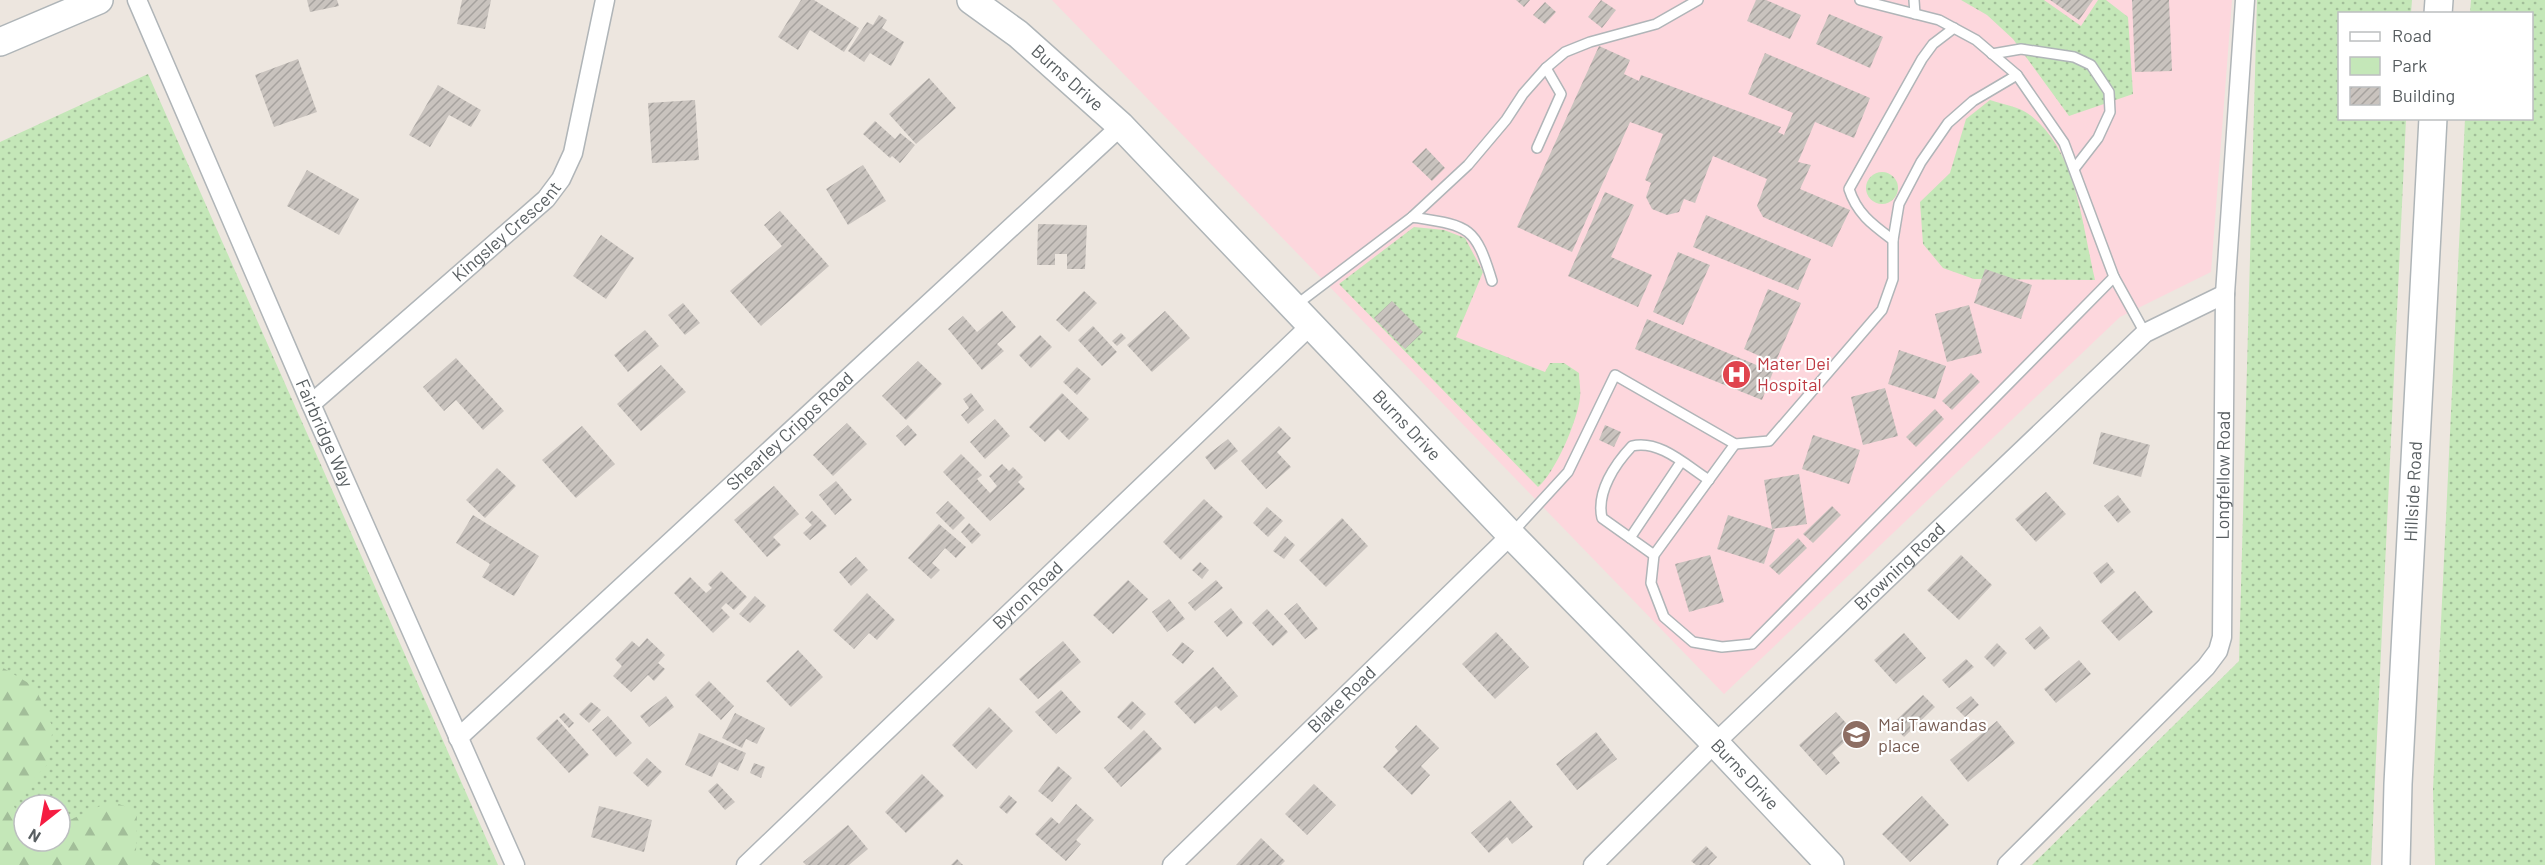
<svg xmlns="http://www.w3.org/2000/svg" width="2545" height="865" font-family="Barlow,sans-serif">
<defs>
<pattern id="green-dots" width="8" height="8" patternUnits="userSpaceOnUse" patternTransform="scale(1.5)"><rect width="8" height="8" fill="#c4e7b8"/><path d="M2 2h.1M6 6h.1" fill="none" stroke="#a2be99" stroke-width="1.8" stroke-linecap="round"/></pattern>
<pattern id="forest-firs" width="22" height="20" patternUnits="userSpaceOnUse" patternTransform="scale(1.5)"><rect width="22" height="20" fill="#c4e7b8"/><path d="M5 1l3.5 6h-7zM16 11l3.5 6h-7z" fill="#a2be99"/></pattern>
<pattern id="building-hatch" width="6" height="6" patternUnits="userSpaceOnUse" patternTransform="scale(1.5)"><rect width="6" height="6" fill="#c9c3be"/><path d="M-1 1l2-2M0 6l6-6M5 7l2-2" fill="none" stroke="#a6a29e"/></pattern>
</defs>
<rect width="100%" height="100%" fill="#ede6df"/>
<path fill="#fdd7dd" d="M1052,0h1180l-21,272 -91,45 -396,377z"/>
<g fill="url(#green-dots)" fill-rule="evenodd">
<path d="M1961,0h83l37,26 17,-26h8l22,17 5,77 -64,22 -56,-77 -26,-24z"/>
<path d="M2257,0h155l-1,13 -71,1v104l66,1 -35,746h-339l207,-204z"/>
<path d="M2471,0h74v865h-110l-2,-75 32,-671 67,-1v-104l-62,-1z"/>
<path d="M148,74l350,791h-498v-723zM24,805h36v36h-36z"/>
<path d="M1990,100c12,4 30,7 40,15 47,36 52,110 65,165l-121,-1 -31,-11 -20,-24 -3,-42 30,-29 16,-54z"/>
<circle cx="1882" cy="188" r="16"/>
<path d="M1414,227l30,3 21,8 18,34 -27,65 89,35 5,-9h14l15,10c0,8 2,17 1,24 -2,23 -25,76 -42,90l-199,-203z"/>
</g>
<path fill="url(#forest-firs)" d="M0,666l35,21 18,41 -6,37 -35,37 12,25v14h36v-19l10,-2 41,-19 26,10 -1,40 25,14h-161z"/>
<g fill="url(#building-hatch)">
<path d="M307,0h30l2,6 -29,6z"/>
<path d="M462,0h29l-6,29 -28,-5z"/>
<path d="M801,0h13l45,28 -15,24 -34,-22 -12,20 -20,-13z"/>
<path d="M1516,0h14l-6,7z"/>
<path d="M1601,0l15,10 -14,18 -14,-11z"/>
<path d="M1756,0h10l35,15 -11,24 -43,-18z"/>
<path d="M2050,0h43l-14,20z"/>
<path d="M2132,0h37l3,71 -37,1z"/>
<path d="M1545,2l11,10 -11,12 -12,-9z"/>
<path d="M1829,14l54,23 -13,31 -54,-24z"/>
<path d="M879,15l8,5 -5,8 22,14 -13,24 -21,-13 -6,9 -16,-11 19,-29 6,3z"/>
<path d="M1599,46l31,14 -6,14 15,7 2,-6 140,52 -3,5 6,3 9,-22 -45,-19 17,-41 105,45 -16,40 -39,-16 -17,40 13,3 -11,24 50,21 -18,37 -69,-30 -6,-11 10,-27 -54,-23 -18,47 -11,-4 -5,13 -12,3 -15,-6 -6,-12 5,-14 -6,-3 18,-46 -33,-12 -58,130 -55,-25z"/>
<path d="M298,59l19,53 -43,15 -19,-52z"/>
<path d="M929,78l27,30 -40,36 -27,-30z"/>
<path d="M438,85l43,25 -10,17 -22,-12 -19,32 -21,-12z"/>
<path d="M695,100l4,60 -47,3 -4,-60z"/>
<path d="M875,121l20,18 5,-6 15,12 -15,18 -8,-7 -2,2 -27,-24z"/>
<path d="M1426,148l19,20 -13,13 -20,-19z"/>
<path d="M863,165l23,36 -38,24 -22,-36z"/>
<path d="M307,170l52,29 -20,36 -52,-29z"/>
<path d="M1605,192l29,13 -23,52 41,18 -14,32 -70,-31z"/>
<path d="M780,211l49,55 -68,60 -31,-35 52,-45 -18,-21z"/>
<path d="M1706,215l105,44 -13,31 -105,-43z"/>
<path d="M1038,224l49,1 -2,44h-18v-15h-12v11h-18z"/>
<path d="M601,235l33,23 -28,41 -33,-23z"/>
<path d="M1678,252l32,13 -27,60 -30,-13z"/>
<path d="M1985,269l47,16 -11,34 -47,-16z"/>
<path d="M1768,289l33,14 -26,60 -31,-14z"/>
<path d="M1084,291l13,12 -28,29 -13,-12z"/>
<path d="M1392,301l31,31 -18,17 -31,-31z"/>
<path d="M683,303l17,20 -15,12 -17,-20z"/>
<path d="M1969,305l13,48 -35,9 -12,-48z"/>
<path d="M1002,311l14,16 -19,17 7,7 -22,19 -34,-41 15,-13 14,16z"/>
<path d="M1165,311l25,27 -38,34 -25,-27z"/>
<path d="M1647,319l126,53 -11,28 -127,-51z"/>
<path d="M1093,326l24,26 -15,14 -24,-26z"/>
<path d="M645,330l14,16 -31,26 -14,-17z"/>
<path d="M1121,333l5,5 -9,8 -5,-5z"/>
<path d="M1040,335l12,12 -21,21 -12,-13z"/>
<path d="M1899,350l47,16 -11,33 -47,-15z"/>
<path d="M456,358l48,53 -21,19 -27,-30 -12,11 -21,-24z"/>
<path d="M918,361l24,23 -36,36 -24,-24z"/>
<path d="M661,365l25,27 -45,39 -24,-27z"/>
<path d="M1077,367l14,12 -14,16 -14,-13z"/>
<path d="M1971,373l9,9 -28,28 -10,-9z"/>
<path d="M1885,388l13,48 -35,9 -12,-48z"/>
<path d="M971,393l13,17 -16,14 -7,-9 8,-7 -6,-9z"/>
<path d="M1062,393l27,26 -20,21 -11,-11 -13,13 -16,-15z"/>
<path d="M1935,409l9,10 -28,28 -10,-10z"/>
<path d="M995,419l15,17 -25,23 -15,-17z"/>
<path d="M847,423l20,21 -34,32 -20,-21z"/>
<path d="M908,425l9,10 -12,11 -9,-10z"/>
<path d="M1605,425l16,7 -7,15 -15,-7z"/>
<path d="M582,426l33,38 -39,34 -34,-38z"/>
<path d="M1279,426l12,12 -14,14 14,15 -25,22 -25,-28z"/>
<path d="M2101,432l49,13 -9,32 -48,-13z"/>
<path d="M1813,435l47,15 -11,34 -47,-15z"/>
<path d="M1228,439l10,12 -23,19 -10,-13z"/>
<path d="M961,454l21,21 -5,4 13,14 7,-7 -8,-10 13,-12 7,7 4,-4 10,10 -5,5 7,7 -35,32 -47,-49z"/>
<path d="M497,468l19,18 -31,32 -19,-18z"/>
<path d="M1799,474l8,50 -35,5 -8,-49z"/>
<path d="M836,481l16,19 -17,15 -16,-20z"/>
<path d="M774,486l25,28 -26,23 8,8 -14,12 -33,-37z"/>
<path d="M2046,492l20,22 -30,28 -21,-23z"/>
<path d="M2118,495l13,17 -13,11 -14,-17z"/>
<path d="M1204,499l19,18 -42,43 -18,-18z"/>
<path d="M948,501l17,17 -12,12 -17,-17z"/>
<path d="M1832,506l9,9 -28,28 -10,-9z"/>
<path d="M1267,507l16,14 -15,16 -15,-14z"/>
<path d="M812,511l15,15 -17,14 -7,-7 9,-8 -7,-7z"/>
<path d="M473,515l66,41 -25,40 -32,-19 8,-13 -34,-21z"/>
<path d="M1728,515l47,15 -11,34 -47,-15z"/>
<path d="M1342,518l26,28 -42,41 -27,-27z"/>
<path d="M969,523l12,12 -9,9 -11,-12z"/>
<path d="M939,524l27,23 -10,11 -11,-10 -13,15 8,7 -9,9 -23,-21z"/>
<path d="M1285,536l10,9 -11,14 -11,-8z"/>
<path d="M1798,538l9,10 -28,27 -10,-9z"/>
<path d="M1710,555l14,47 -35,10 -14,-48z"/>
<path d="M1961,555l31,30 -33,35 -32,-30z"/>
<path d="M856,557l12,13 -17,16 -12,-14z"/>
<path d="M1200,562l9,8 -7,9 -10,-9z"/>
<path d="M2107,562l8,10 -14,12 -8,-11z"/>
<path d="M721,571l26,26 -13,13 -8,-7 -5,5 9,9 -17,16 -39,-40 16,-16 16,16 6,-5 -4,-4z"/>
<path d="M1128,580l20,19 -35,35 -20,-19z"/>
<path d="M1216,580l7,8 -28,23 -7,-8z"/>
<path d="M2135,591l18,21 -34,29 -18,-20z"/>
<path d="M867,593l28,27 -18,20 -8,-7 -15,16 -21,-19z"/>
<path d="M755,596l11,10 -16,17 -11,-9z"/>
<path d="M1169,599l16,20 -18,13 -15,-20z"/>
<path d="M1297,603l21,26 -13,10 -21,-25z"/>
<path d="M1231,608l12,15 -16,14 -13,-15z"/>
<path d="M1267,609l21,23 -15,14 -21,-23z"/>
<path d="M2040,626l10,12 -15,12 -10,-11z"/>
<path d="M1496,632l33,35 -34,32 -33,-35z"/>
<path d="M1904,633l22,25 -30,26 -22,-24z"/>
<path d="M647,638l18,17 -7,8 7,6 -11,12 -6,-6 -17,17 -18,-16 9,-10 -7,-7 17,-18 7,6z"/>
<path d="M1063,641l18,21 -43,37 -19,-20z"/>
<path d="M1182,642l12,9 -11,13 -11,-9z"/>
<path d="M1997,643l10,10 -13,14 -10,-10z"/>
<path d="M798,650l25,27 -32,30 -25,-26z"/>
<path d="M1966,659l8,8 -25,21 -7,-8z"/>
<path d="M2079,660l12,14 -35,29 -12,-14z"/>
<path d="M1213,667l25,29 -17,15 -5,-5 -21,18 -21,-22z"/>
<path d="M709,681l25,25 -13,14 -26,-25z"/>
<path d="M1061,690l20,22 -25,22 -21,-22z"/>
<path d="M1923,695l12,12 -31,30 -12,-13z"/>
<path d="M666,696l8,11 -25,20 -9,-11z"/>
<path d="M1971,696l8,9 -14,12 -9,-9z"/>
<path d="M1132,701l14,13 -15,16 -14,-13z"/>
<path d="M591,702l10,8 -12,13 -10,-9z"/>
<path d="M989,707l24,24 -37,38 -24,-24z"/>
<path d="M1836,712l19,21 -23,20 8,10 -14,12 -27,-30z"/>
<path d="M564,713l10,10 -5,5 -10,-11z"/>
<path d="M735,713l30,15 -8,16 -11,-5 -4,9 -20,-10z"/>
<path d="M608,716l24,27 -16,14 -24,-27z"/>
<path d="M557,719l32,36 -20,18 -33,-35z"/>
<path d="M1997,721l18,22 -47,39 -18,-22z"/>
<path d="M1416,725l23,23 -18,18 9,9 -18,20 -29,-28 15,-16 -3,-4z"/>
<path d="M1144,730l18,19 -41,38 -17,-19z"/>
<path d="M1596,732l21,27 -40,31 -21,-26z"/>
<path d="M699,733l47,20 -8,18 -19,-9 -7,15 -27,-12z"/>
<path d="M647,758l15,14 -14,15 -15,-14z"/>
<path d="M754,763l11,4 -4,11 -11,-5z"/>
<path d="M1058,766l14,12 -20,24 -14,-11z"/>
<path d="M922,774l22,22 -38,37 -21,-21z"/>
<path d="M717,783l18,19 -10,8 -17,-19z"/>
<path d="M1314,784l22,21 -29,30 -22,-21z"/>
<path d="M1009,795l8,7 -10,12 -8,-7z"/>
<path d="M1922,796l27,29 -39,37 -28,-28z"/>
<path d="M1510,800l23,27 -21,17 -5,-7 -18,16 -18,-20z"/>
<path d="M1076,804l18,16 -18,20 5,4 -15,17 -31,-27 16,-17 8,7z"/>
<path d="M599,806l53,14 -8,32 -53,-15z"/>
<path d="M848,825l20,24 -19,16h-43l-3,-3z"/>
<path d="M1261,838l24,23 -4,4h-45z"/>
<path d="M1706,846l11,11 -8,8h-13l-5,-4z"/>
<path d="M957,859l6,6h-12z"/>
</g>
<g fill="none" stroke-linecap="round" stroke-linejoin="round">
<defs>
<g id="service">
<path d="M1860,0l79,20 37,20 41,35 47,68 50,134 31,56"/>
<path d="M1914,0l1,14"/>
<path d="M1992,54l29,-5 53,8 17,8 18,27 1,20 -12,26 -24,31"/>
<path d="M1537,148l24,-54 -15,-26"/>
<path d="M1412,217c57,9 63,8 80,64"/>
<path d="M1893,240c-20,-15 -36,-26 -44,-51l73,-130 11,-15 21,-16"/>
<path d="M1296,305l116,-88 56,-52 38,-45 17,-26 23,-26 19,-16 25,-10 66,-18 42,-24"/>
<path d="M1735,444l-81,111 -3,28 13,34 29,25 29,5 30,-3 362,-367"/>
<path d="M1512,533l56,-61 47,-97 120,69 34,-3 113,-131 11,-31v-39l6,-36 22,-42 27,-39 25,-22 44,-26"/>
<path d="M1630,538l51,-76"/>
<path d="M1654,555l-52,-37c-6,-26 13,-54 30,-72 27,-7 55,20 77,34"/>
</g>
<g id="minor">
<path id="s1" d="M137,0l174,404 204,461"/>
<path id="s2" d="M311,404l235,-205 15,-20 12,-26 32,-153"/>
<path id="s3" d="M458,738l663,-612"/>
<path id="s4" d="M746,865l565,-540"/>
<path id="s5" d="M1172,865l339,-330"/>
<path id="s6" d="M1593,865l122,-122 430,-410 80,-39"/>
<path id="s7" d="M2007,865l199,-198 12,-16 4,-14 3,-343 20,-294"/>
</g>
<g id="secondary">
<path id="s8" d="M971,0l47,34 103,92 390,409 204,208 115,122"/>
<path d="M2438,14l1,-14"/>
<path d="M0,42l99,-42"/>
<path id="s9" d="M2396,865l2,-81 35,-666"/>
</g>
</defs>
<use href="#service" stroke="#b0b5b8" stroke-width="12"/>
<use href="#minor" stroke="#b0b5b8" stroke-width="21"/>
<use href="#secondary" stroke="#afb5b8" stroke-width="30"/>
<use href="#service" stroke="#fff" stroke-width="9"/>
<use href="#minor" stroke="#fff" stroke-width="18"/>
<use href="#secondary" stroke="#fff" stroke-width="27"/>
</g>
<defs>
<symbol id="hospital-disc" viewBox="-11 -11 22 22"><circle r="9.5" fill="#e0444e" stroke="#fff"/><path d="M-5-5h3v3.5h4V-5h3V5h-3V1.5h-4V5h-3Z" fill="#fff"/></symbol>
<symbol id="school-disc" viewBox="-11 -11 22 22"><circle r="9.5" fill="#8d6e63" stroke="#fff"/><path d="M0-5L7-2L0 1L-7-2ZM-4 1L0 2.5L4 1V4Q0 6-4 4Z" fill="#fff"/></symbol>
</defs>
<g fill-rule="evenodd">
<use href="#hospital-disc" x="1720" y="358" width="33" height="33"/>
<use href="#school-disc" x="1840" y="718" width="33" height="33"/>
</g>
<g text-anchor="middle" stroke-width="4.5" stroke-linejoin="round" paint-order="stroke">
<g font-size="18" fill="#585e61" stroke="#fff">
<text dy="6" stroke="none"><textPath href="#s8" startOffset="124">Burns Drive</textPath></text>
<text dy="6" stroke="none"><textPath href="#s2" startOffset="261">Kingsley Crescent</textPath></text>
<text dy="6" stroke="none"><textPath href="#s8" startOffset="610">Burns Drive</textPath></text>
<text dy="6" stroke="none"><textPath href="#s3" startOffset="452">Shearley Cripps Road</textPath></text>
<text dy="6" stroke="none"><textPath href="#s1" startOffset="472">Fairbridge Way</textPath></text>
<text dy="6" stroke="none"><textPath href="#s7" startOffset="477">Longfellow Road</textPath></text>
<text dy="6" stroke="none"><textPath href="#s9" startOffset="374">Hillside Road</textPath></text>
<text dy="6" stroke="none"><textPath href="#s6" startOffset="428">Browning Road</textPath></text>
<text dy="6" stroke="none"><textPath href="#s4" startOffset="390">Byron Road</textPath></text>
<text dy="6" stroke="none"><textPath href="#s5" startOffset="237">Blake Road</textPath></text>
<text dy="6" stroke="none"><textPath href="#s8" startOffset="1096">Burns Drive</textPath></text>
</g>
<g font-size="18" fill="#be3a42" stroke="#fff" text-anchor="start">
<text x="1757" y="370">Mater Dei<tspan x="1757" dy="21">Hospital</tspan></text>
</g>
<g font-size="18" fill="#785e54" stroke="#fff" text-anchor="start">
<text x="1878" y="731">Mai Tawandas<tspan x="1878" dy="21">place</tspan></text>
</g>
</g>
<rect x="2338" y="12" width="195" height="108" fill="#ffffff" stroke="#bcbfc0" stroke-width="1.5"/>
<rect x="2350" y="32" width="30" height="9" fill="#ffffff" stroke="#bcbfc0" stroke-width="1.5"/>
<text x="2392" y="42" font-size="18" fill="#585e61">Road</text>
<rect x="2350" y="57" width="30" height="18" fill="#c4e7b8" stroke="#bcbfc0" stroke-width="1.5"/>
<text x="2392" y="72" font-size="18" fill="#585e61">Park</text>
<rect x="2350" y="87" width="30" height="18" fill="url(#building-hatch)" stroke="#bcbfc0" stroke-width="1.5"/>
<text x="2392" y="102" font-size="18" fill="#585e61">Building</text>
<g transform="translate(42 823) rotate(211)"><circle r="28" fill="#ffffff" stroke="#bcbfc0" stroke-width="1.5"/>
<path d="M0-4.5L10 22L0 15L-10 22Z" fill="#f51c41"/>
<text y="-9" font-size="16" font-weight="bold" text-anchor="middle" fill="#585e61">N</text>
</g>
</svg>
